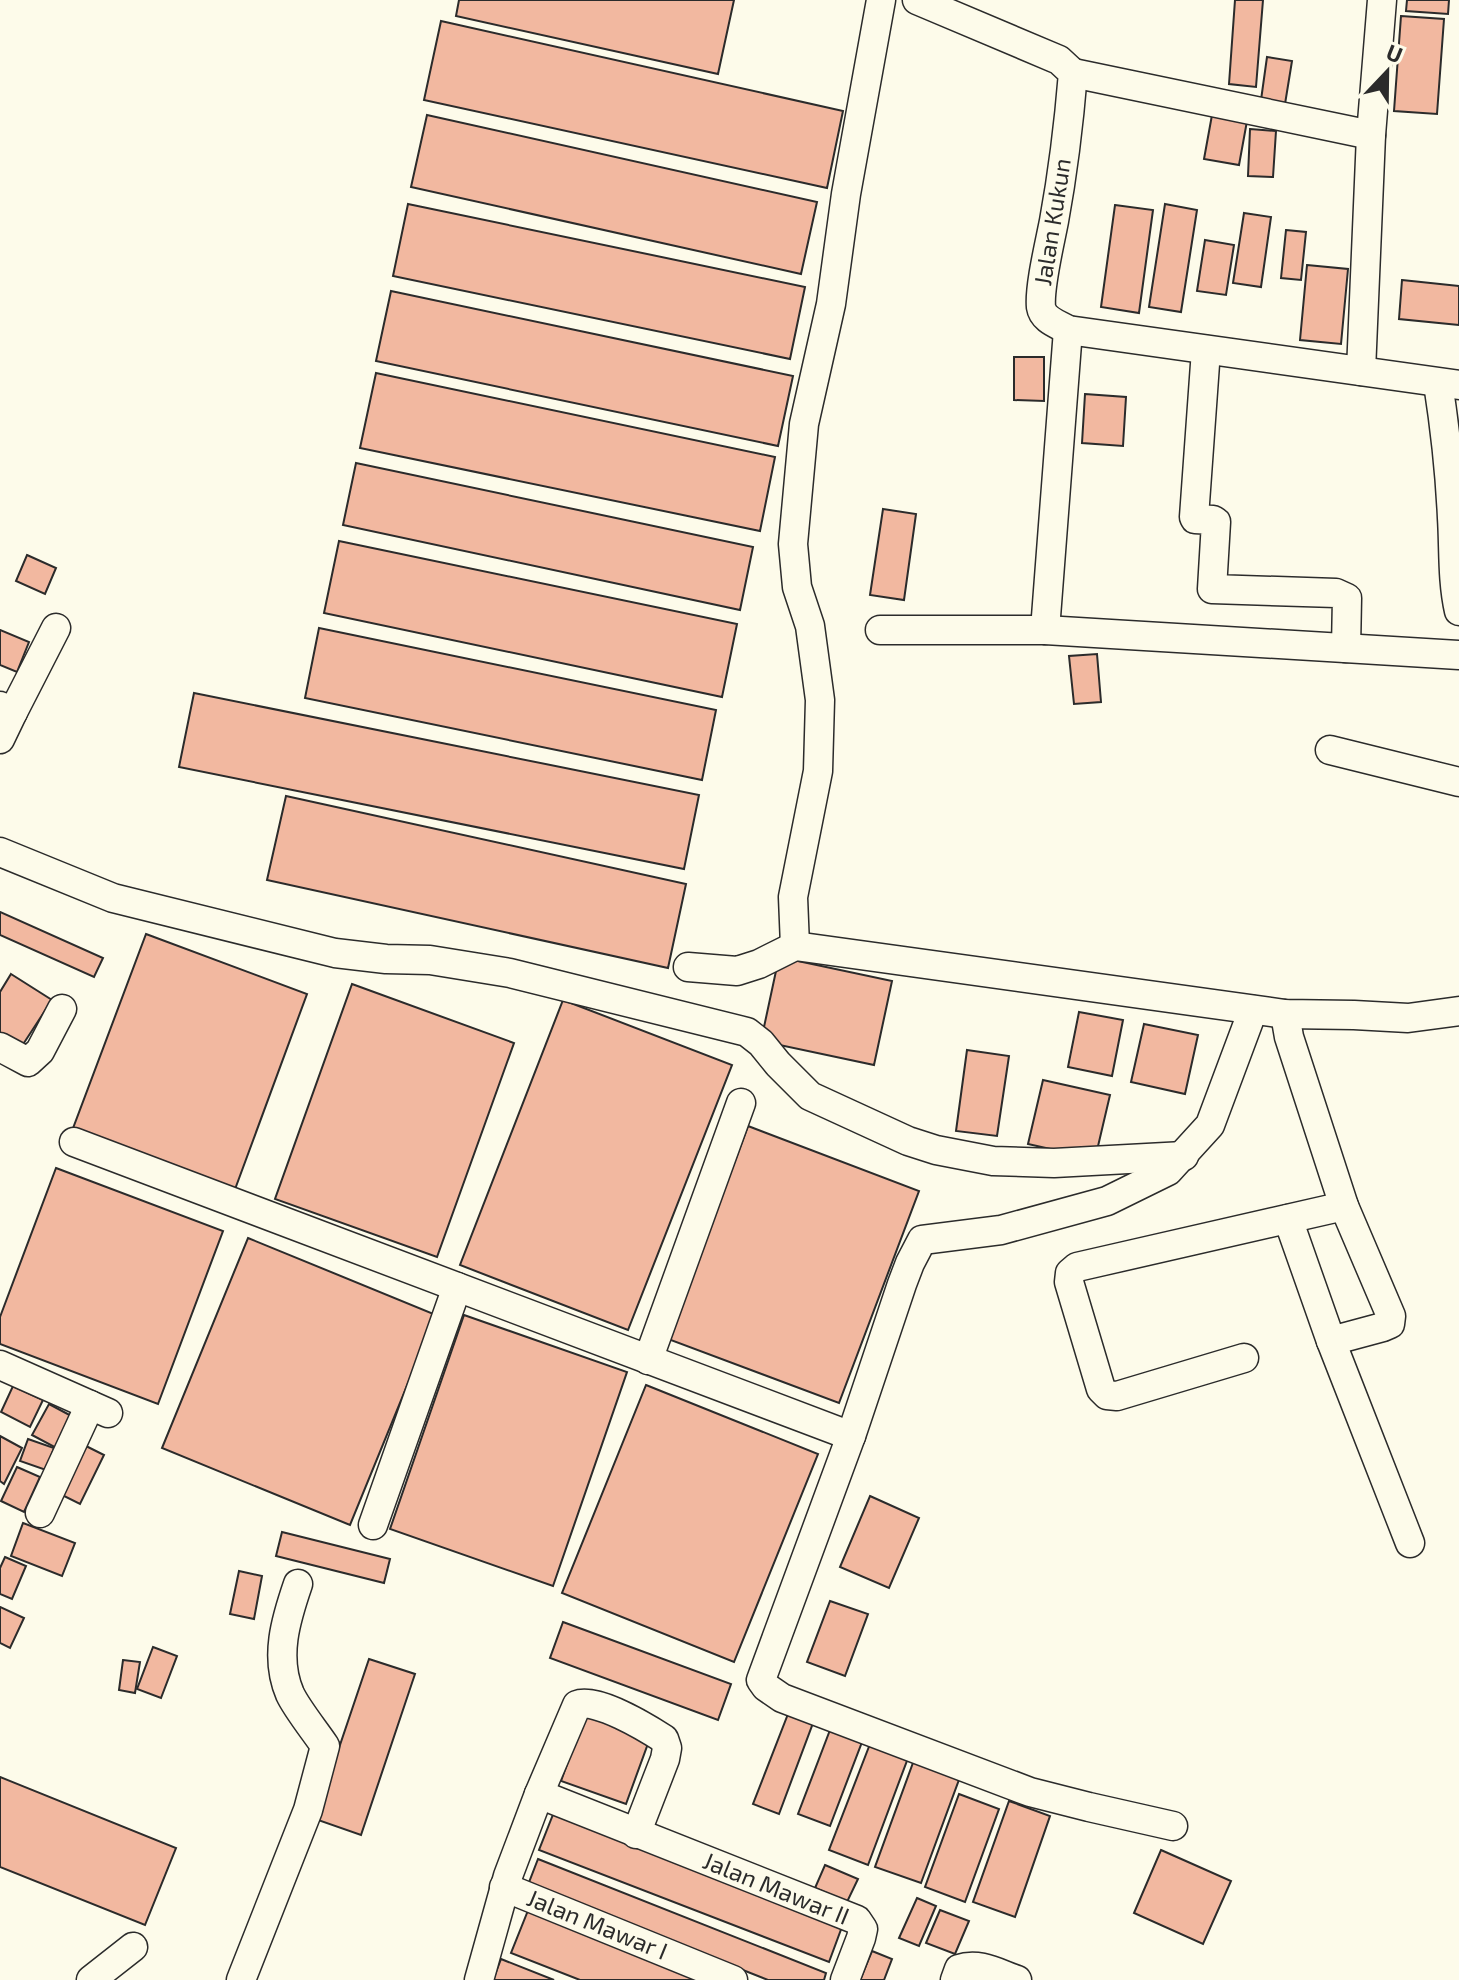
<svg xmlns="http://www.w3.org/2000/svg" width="1459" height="1980" font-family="'Exo 2',sans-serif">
<rect width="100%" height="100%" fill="#fdfbea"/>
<g fill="#f2b8a0" stroke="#2b2b2b" stroke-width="2">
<path d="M459,0h275l-16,74 -262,-58z"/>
<path d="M1235,0h28l-7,87 -27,-3z"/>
<path d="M1407,0h42l-1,14 -42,-3z"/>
<path d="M1401,16l43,3 -7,95 -43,-3z"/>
<path d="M441,21l402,90 -16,77 -403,-88z"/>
<path d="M1267,57l25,4 -7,43 -24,-4z"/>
<path d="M427,115l390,87 -16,72 -390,-87z"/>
<path d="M1212,115l35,6 -8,44 -35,-6z"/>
<path d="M1250,129l26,2 -3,46 -25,-1z"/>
<path d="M408,204l397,83 -15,72 -397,-83z"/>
<path d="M1165,204l32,6 -16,102 -32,-5z"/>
<path d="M1115,205l38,5 -14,103 -38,-6z"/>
<path d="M1244,213l27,4 -10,70 -28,-4z"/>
<path d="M1286,230l20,2 -5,48 -20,-2z"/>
<path d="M1205,240l29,5 -8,50 -29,-4z"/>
<path d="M1307,265l41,4 -7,75 -41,-4z"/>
<path d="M1402,280l57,6v39l-60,-6z"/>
<path d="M391,291l402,85 -15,70 -402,-85z"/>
<path d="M1014,357h30v44l-30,-1z"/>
<path d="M376,373l399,84 -15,74 -400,-83z"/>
<path d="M1085,394l41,3 -3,49 -41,-3z"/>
<path d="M356,463l397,84 -13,63 -397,-85z"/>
<path d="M883,509l33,5 -12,86 -34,-5z"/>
<path d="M339,541l398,83 -15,73 -398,-84z"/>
<path d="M27,555l29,13 -11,26 -29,-13z"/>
<path d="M319,628l397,82 -14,70 -397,-82z"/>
<path d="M0,630l29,12 -12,30 -17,-7z"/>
<path d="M1097,654l4,48 -27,2 -5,-48z"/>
<path d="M194,693l505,102 -15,74 -505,-102z"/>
<path d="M286,796l400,88 -18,84 -401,-88z"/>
<path d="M0,912l103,46 -9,19 -94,-42z"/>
<path d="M146,934l161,60 -73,198 -162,-61z"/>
<path d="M779,957l113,24 -18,84 -113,-24z"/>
<path d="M11,974l41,26 -32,49 -20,-12v-45z"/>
<path d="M352,984l162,59 -77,214 -162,-58z"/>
<path d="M563,1000l169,65 -104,265 -168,-65z"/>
<path d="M1079,1012l44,8 -11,56 -44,-9z"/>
<path d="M1144,1024l54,11 -13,59 -54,-12z"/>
<path d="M967,1050l42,6 -12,80 -41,-5z"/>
<path d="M1043,1080l67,15 -15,64 -67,-15z"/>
<path d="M748,1126l171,65 -80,212 -171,-64z"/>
<path d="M56,1168l167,63 -65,173 -158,-60v-27z"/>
<path d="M248,1238l188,77 -86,210 -188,-77z"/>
<path d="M464,1315l163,57 -74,214 -163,-57z"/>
<path d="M646,1385l172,69 -84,208 -172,-69z"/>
<path d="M13,1386l30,14 -13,27 -29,-15z"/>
<path d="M49,1404l28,15 -17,31 -28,-15z"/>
<path d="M0,1436l22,12 -18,36 -4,-3z"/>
<path d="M28,1439l26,9 -8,22 -26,-9z"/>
<path d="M80,1443l24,12 -24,49 -24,-12z"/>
<path d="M17,1467l23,10 -16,35 -23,-11z"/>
<path d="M870,1496l49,22 -30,70 -49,-21z"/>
<path d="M23,1523l52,20 -13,33 -51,-20z"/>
<path d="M282,1532l108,27 -6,24 -108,-27z"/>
<path d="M5,1557l21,9 -14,33 -12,-5v-26z"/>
<path d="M239,1571l23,5 -8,43 -24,-5z"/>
<path d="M830,1601l38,13 -23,62 -38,-14z"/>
<path d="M0,1607l24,11 -14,30 -10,-5z"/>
<path d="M563,1622l168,62 -13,36 -168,-62z"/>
<path d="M153,1647l24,9 -16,42 -24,-9z"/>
<path d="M369,1659l46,15 -54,161 -46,-16z"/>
<path d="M123,1660l17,2 -5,31 -16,-3z"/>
<path d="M585,1714l65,24 -24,66 -65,-23z"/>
<path d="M788,1714l25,9 -34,91 -26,-10z"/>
<path d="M830,1730l32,12 -32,84 -32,-12z"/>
<path d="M870,1744l38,14 -40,107 -39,-15z"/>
<path d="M914,1760l46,17 -39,106 -46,-16z"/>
<path d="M0,1777l176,71 -31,77 -145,-58z"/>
<path d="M959,1794l40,15 -34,93 -40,-15z"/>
<path d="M1009,1801l41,15 -35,101 -42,-15z"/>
<path d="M554,1812l289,112 -14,38 -290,-112z"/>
<path d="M1161,1850l70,31 -28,63 -69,-31z"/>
<path d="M538,1859l288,114 -2,7h-56l-240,-95z"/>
<path d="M825,1865l33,14 -11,23 -32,-14z"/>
<path d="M917,1898l19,8 -17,40 -20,-8z"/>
<path d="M529,1908l182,72h-131l-69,-27z"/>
<path d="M940,1910l29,11 -14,33 -29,-11z"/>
<path d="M872,1951l20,8 -8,21h-24z"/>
<path d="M501,1959l53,21h-61z"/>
</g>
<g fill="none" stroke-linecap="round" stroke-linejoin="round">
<defs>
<g id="minor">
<path d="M917,0l142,60 14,13c-4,49 -10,99 -19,148 -4,21 -15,66 -13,86 2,13 17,17 27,23l391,55"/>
<path d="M1073,73l298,62"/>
<path d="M1206,350l-12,167 1,2 18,1 3,2 -4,67 124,4 11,5 -1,50"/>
<path d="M1361,371l10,-236 11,-135"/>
<path d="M1438,383c7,45 12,90 14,135 2,31 0,62 7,93"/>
<path d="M880,630h165l414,25"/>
<path d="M1045,630l23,-300"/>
<path d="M0,706l13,6 43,-84"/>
<path d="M0,739l13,-27"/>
<path d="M1330,750l129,32"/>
<path d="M0,852l113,46 222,55 51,6 44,1 80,13 237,59 14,11 17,21 32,32 98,45 28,9 57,11 61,2 130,-7"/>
<path d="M795,946l-2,-49 25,-126 2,-71 -10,-74 -13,-39 -4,-43 11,-120 27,-120 15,-110 35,-194"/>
<path d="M688,967l49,4 22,-7 36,-18 490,68 69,1 54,3 51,-7"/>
<path d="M1285,1014l4,23 55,169 47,110 -1,8 -7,3 -52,14 79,202"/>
<path d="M0,1047l28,15 12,-11 22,-42"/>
<path d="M74,1142l777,294"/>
<path d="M1288,1219l43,122"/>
<path d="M1244,1358l-127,38 -10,-1 -6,-6 -32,-107 1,-9 7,-6 267,-61"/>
<path d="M648,1360l93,-257"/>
<path d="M0,1365l108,48"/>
<path d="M40,1513l50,-108"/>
<path d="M373,1525l84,-238"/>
<path d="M539,1794l318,126 6,9 -2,9 -16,42"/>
<path d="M1173,1826l-84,-19 -59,-15 -248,-94 -16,-11 -5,-7 90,-244 51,-152 8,-21 12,-23 79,-10 106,-29 61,-30 42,-46 43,-115"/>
<path d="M504,1887l229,93"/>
<path d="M91,1980l42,-33"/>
<path d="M241,1980l67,-170 17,-64c-10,-15 -28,-37 -35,-52 -16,-37 -4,-75 8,-110"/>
<path d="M479,1980l29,-104 31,-82 38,-89c19,-8 70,23 87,34l3,9 -2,11 -29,75"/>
<path d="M955,1980l4,-11c20,-7 38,4 58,11"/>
</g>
</defs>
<use href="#minor" stroke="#2b2b2b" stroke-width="31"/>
<use href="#minor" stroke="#fdfbea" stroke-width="28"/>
</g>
<g text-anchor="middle" stroke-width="6" stroke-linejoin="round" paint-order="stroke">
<g font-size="24" fill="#2b2b2b" stroke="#fdfbea">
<text transform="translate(1053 222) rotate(-81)" y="8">Jalan Kukun</text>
<text transform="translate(776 1889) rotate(22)" y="8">Jalan Mawar II</text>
<text transform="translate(597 1925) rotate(22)" y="8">Jalan Mawar I</text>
</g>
</g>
<g transform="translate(1387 72) rotate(22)" stroke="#fdfbea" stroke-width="6" paint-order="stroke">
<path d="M0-6L14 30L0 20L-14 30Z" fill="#2b2b2b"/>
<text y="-12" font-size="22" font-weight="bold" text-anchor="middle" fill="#2b2b2b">U</text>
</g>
</svg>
